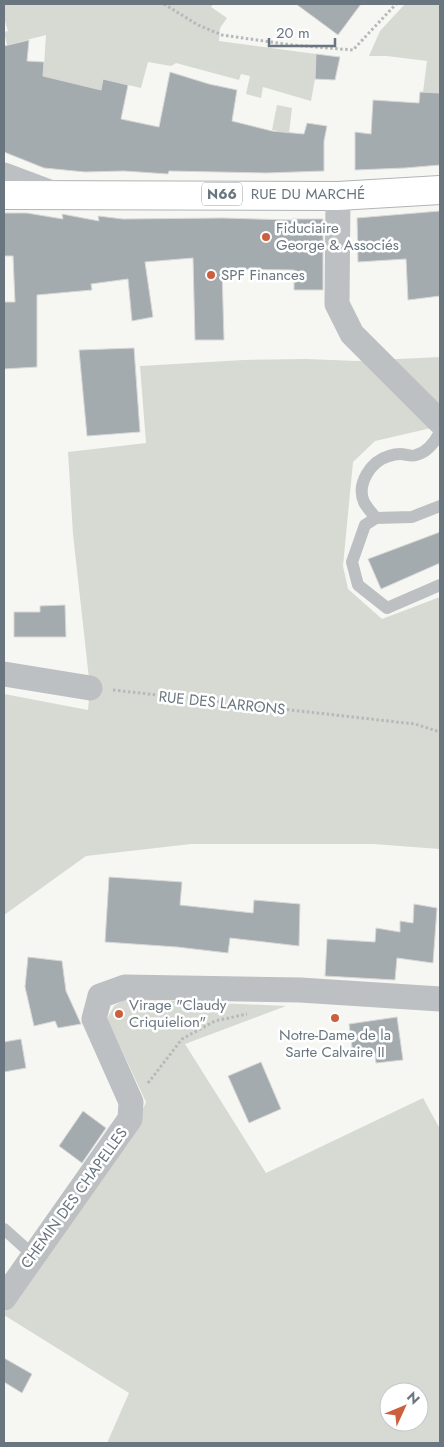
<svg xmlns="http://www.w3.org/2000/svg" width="444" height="1447" font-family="Jost,sans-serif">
<rect width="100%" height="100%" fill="#f6f6f3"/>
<g fill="#d6dad3" fill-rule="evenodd">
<path d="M5,4h208l-2,3 16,11 -7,10 -1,13 97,13 -1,25 -4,22 -48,-14 -2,11 -15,-4 4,-18 -9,-2 -2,6 -63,-17 -5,3 -23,-4 -7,26 -38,-9 -2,11 -58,-10 3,-45 -39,10 -3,-13 4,-1 -4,-13z"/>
<path d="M405,4h35v89l-17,-1 4,-31 -40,-5h-18l11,-25z"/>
<path d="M277,105l15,3 -3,25 -17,-3z"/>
<path d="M440,357v69l-65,15 -22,21 -10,104 5,23 34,30 58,-22v252l-67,-5h-182l-105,12 -82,59v-221l84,16 2,-22 -17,-154 -5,-82 78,-9 -6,-77 104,-6 62,-1 51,2z"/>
<path d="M125,999l161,7 -101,38 81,129 157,-75 17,31v314h-333l22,-50 -125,-78v-2l127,-174 15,-37 -39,-83 7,-13zM389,1392h30v30h-30z"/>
</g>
<g fill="#a4abaf" stroke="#d8d8d6">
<path d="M296,4h65l-23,31z"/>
<path d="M29,40l-2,21 17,1 -1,14 58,14 2,-11 25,6 -7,34 38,8 11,-55 39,12 28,6 -5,31 40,10 32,3 3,-11 20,3 -3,15v30l-58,2 -97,-2 -1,3 -44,-3 -39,1 -41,-4 -40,-16v-106z"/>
<path d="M316,54l24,3 -5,23 -20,-1z"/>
<path d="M420,92l20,1v72l-35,3 -50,2v-38l16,2 2,-34 46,3z"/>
<path d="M440,211v85l-32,4 -2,-41 -48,3 -1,-44z"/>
<path d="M4,213h23l36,6 -1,-5 37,7 -1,-5 25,3 100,-1 69,2v-1h31v71h-29v-20l-72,-1 2,71h-29l-2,-82 -48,4 8,55 -21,4 -4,-42 -37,5 1,6 -55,5v72l-33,2v-67h11l-2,-46h-9z"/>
<path d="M134,348l6,84 -53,4 -8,-86z"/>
<path d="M440,532v31l-59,26 -13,-30z"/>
<path d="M65,605l1,32h-52v-25h26v-6z"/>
<path d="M109,877l73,5 -2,23 73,8 1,-13 46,4 -1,42 -69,-8 -2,15 -51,-6 -72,-5z"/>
<path d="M414,904l23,4 -4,55 -36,-5 -2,22 -70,-4 2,-37 48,3 1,-14 24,4v-11l13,2z"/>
<path d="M28,957l34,4 4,30 15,33 -23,4 -3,-7 -21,5 -9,-39z"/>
<path d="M397,1017l6,43 -27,3 -1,-10 -22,3 -4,-32z"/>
<path d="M21,1039l5,29 -22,4v-30z"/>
<path d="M261,1062l20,47 -32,14 -21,-47z"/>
<path d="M83,1111l23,17 -24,35 -23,-17z"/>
<path d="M4,1358l28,16 -10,19 -18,-11z"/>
</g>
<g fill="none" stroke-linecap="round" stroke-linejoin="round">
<defs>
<path id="primary" d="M4,195l334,1 102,-6"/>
</defs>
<use href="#primary" stroke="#b0b4b7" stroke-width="30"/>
<g stroke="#b6b9bb" stroke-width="3" stroke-dasharray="2.5 2.5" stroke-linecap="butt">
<path d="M164,4l34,21 24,10 70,10 61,5 43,-46"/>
<path d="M113,690l302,34 25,8"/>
<path d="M148,1083l34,-44 33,-18 32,-7"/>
</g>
<g stroke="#bcc0c2" stroke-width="12">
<path d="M440,506l-28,11 -36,1 -11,7 -13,37 6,23 29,23 53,-23"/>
<path d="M376,518c-4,-5 -9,-10 -12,-16 -8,-18 7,-41 25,-46 3,-1 8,-2 11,-2 6,0 11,3 16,1 12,-3 19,-13 24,-23"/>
<path d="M4,1229l29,26"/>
</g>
<g stroke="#bcc0c2" stroke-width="25">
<path d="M4,175l48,18"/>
<path d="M338,196l-1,108 15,30 88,88"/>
<path d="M4,674l86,14"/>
<path d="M4,1298l126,-179 1,-17 -37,-83 6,-23 25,-9 175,3 140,9"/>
</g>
<use href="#primary" stroke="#fff" stroke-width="28"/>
</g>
<g fill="#cc5f3d" stroke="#fff" stroke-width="2">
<circle cx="266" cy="237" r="5"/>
<circle cx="211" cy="275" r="5"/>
<circle cx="119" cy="1014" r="5"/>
<circle cx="335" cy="1018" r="5"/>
</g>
<g text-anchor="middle" stroke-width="5" stroke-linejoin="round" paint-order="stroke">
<rect fill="#fff" stroke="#969fa6" stroke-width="1" x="202" y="182.5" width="40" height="23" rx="4"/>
<g font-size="14" font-weight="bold" fill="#697680">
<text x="222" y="199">N66</text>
</g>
<g font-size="15" fill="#697680" stroke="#fff">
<text x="308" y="199">RUE DU MARCHÉ</text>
<text transform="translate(222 703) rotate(6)" y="5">RUE DES LARRONS</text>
<text transform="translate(74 1198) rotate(-54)" y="5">CHEMIN DES CHAPELLES</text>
</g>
<g font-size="15" fill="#697680" stroke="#fff" text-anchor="start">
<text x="276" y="233">Fiduciaire<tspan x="276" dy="17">George &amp; Associés</tspan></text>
<text x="221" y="280">SPF Finances</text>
<text x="129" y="1010">Virage "Claudy<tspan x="129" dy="17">Criquielion"</tspan></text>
<text x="335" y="1040" text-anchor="middle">Notre-Dame de la<tspan x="335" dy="17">Sarte Calvaire II</tspan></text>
</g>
</g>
<rect width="444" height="1447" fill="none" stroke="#697680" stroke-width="10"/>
<g transform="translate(404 1407) rotate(46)"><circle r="24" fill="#ffffff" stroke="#c3c8cc"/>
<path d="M0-4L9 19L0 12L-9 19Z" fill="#cc5f3d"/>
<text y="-8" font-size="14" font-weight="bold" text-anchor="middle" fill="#697680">N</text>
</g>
<path d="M269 38v8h66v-8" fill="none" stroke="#697680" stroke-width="2.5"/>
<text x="276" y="38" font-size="15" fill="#697680" stroke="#ffffff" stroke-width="4" paint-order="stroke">20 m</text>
</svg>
